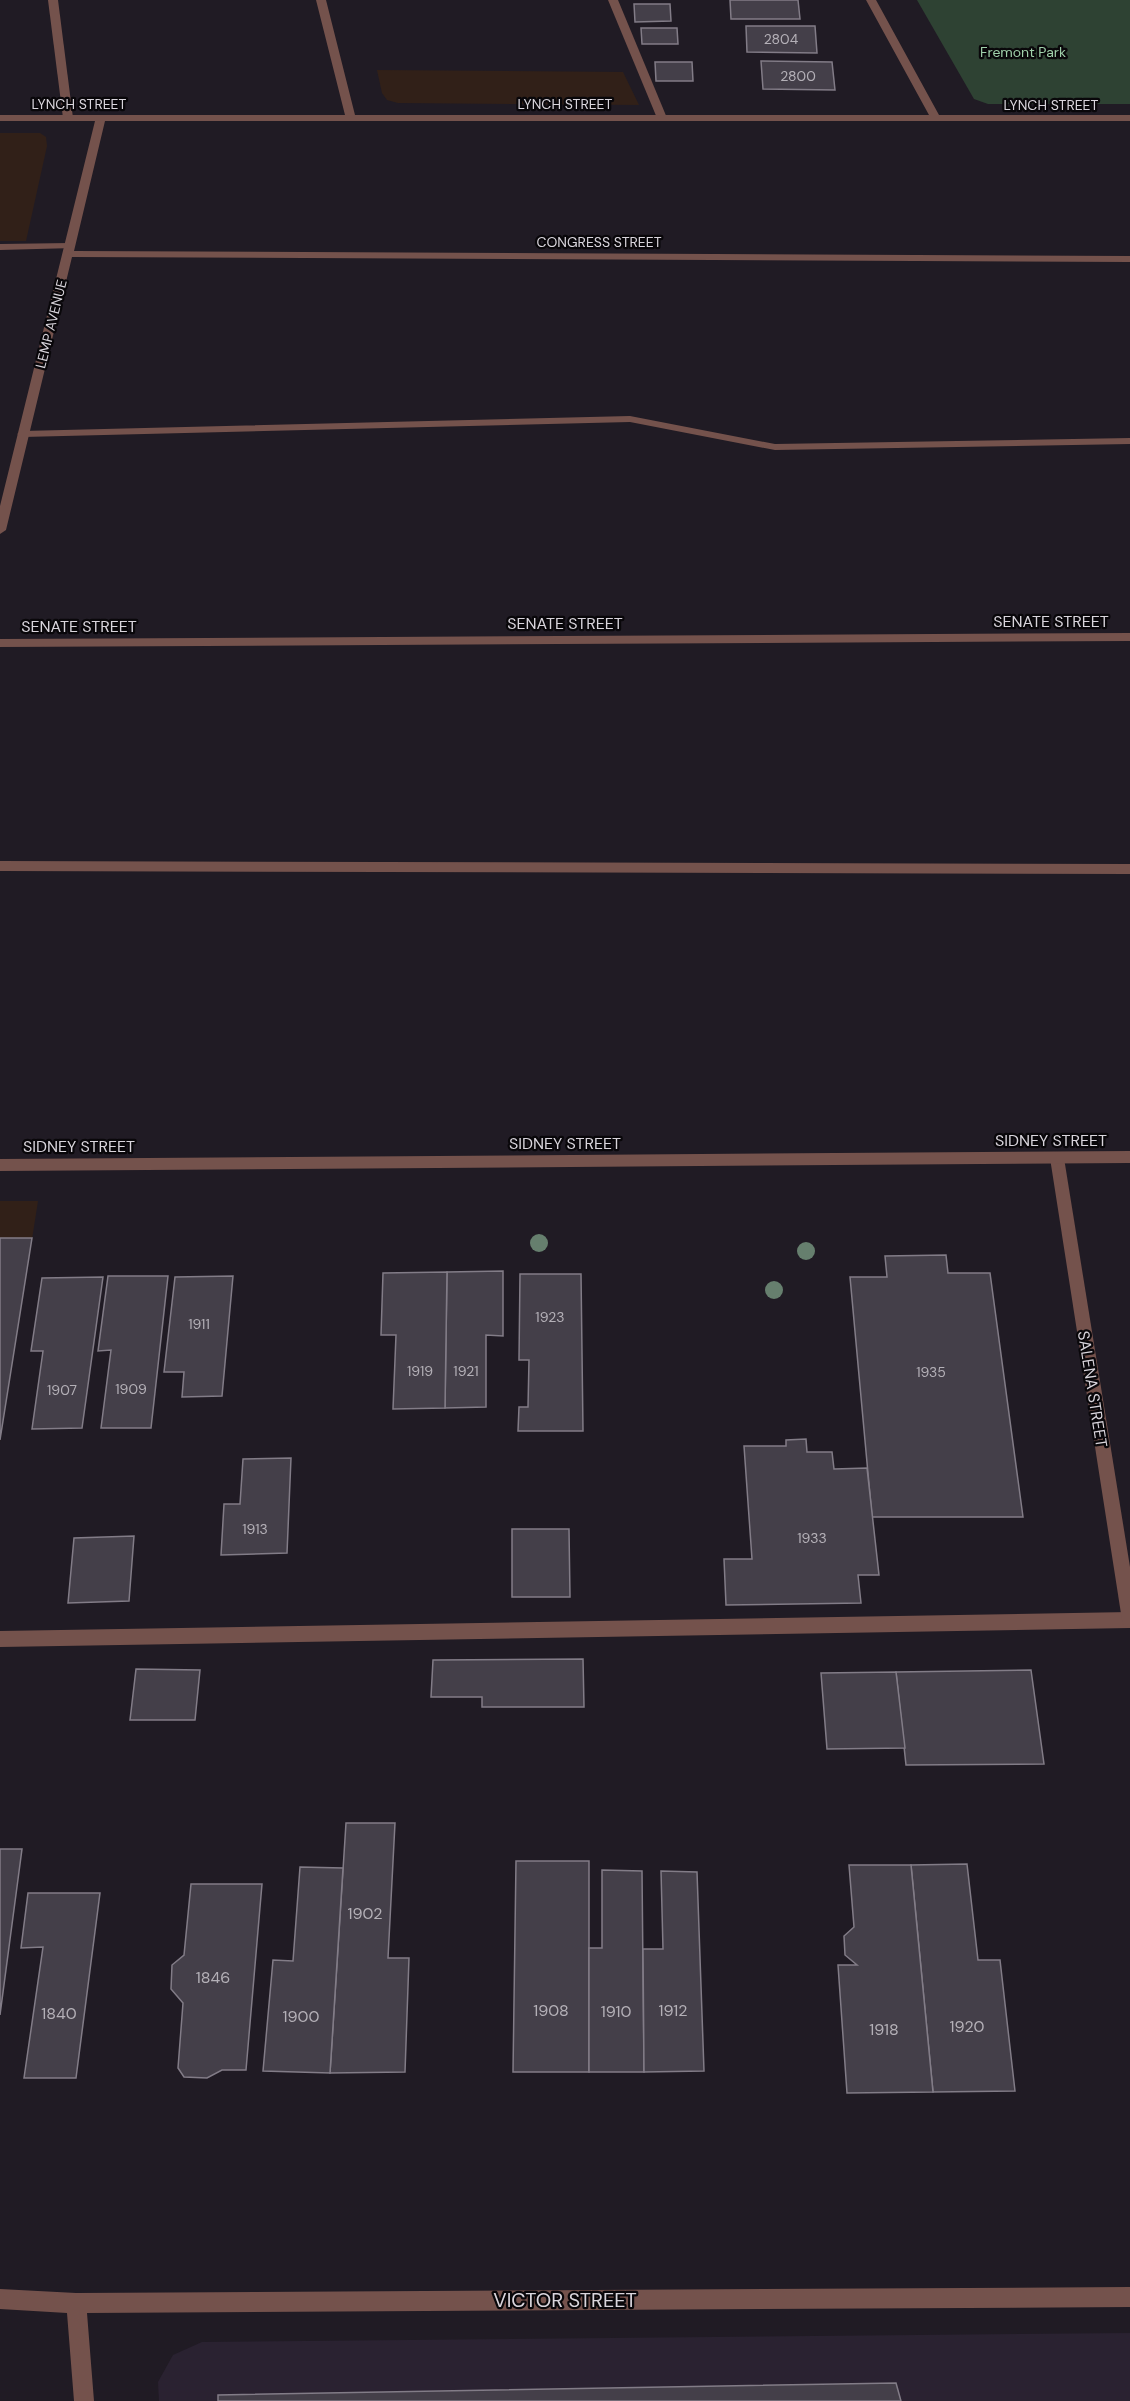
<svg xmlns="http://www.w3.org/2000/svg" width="1130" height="2401" font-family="'DM Sans',sans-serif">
<rect width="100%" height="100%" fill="#201b24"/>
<g fill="#312018">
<path d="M377,70l246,2 16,33 -241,-2 -11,-3 -5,-7z"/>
<path d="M0,133h40l6,4 1,9 -21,95h-26z"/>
<path d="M0,1201h38l-38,241z"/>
</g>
<path fill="#2a2231" d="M1130,2333v68h-971l-1,-19 15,-27 29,-13z"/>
<path fill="#2e4233" d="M917,0h213v104h-142l-14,-5z"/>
<g fill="#443f49" stroke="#827c87" stroke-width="1.5">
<path d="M730,0h68l2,19h-69z"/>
<path d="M634,4h36l1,17 -36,1z"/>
<path d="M746,26h69l2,27 -70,-1z"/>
<path d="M641,28h36l1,16h-36z"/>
<path d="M761,61l71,1 3,28 -72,-1z"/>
<path d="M655,62h37l1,19h-37z"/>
<path d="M0,1238h32l-32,202z"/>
<path d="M946,1255l2,18h42l33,244h-151l-22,-240h37l-2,-21z"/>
<path d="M503,1271v65l-17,-1v72l-41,1 2,-136z"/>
<path d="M447,1272l-2,136 -52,1 3,-74h-15l2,-62z"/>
<path d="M520,1274h61l2,157h-65l1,-24h9l1,-47h-10z"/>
<path d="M108,1276h60l-17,152h-50l10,-78 -13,1z"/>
<path d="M233,1276l-11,120 -40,1 2,-25h-20l11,-95z"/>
<path d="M103,1277l-21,151 -50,1 11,-78h-12l11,-73z"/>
<path d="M806,1439l1,13h25l2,17 33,-1 12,107h-21l3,28 -135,2 -2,-46h28l-8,-113h42v-6z"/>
<path d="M291,1458l-4,95 -66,2 3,-51h16l3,-45z"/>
<path d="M512,1529h57l1,68h-58z"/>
<path d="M134,1536l-5,65 -61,2 6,-65z"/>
<path d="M583,1659l1,48h-102v-10h-51l2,-37z"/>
<path d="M136,1669l64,1 -5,50h-65z"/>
<path d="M1031,1670l13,94 -138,1 -10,-93z"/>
<path d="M896,1672l9,76 -78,1 -6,-76z"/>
<path d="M346,1823h49l-7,135h21l-4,114 -75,1z"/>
<path d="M0,1849h22l-22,166z"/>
<path d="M516,1861h73v211h-76z"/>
<path d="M967,1864l11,96h22l15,131 -82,1 -22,-227z"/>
<path d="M849,1865h62l22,227 -86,1 -9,-128h19l-12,-10 -1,-19 10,-9z"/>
<path d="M300,1867l43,1 -13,205 -67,-2 10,-111 20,1z"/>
<path d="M602,1870l40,1 2,201h-55v-124h13z"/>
<path d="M661,1871l36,1 7,199 -60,1 -1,-123h20z"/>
<path d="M191,1884h71l-16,186h-24l-15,8 -23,-1 -6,-9 5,-65 -12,-14 1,-24 12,-10z"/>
<path d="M28,1893h72l-24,185h-52l19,-131 -22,1z"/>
<path d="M896,2383l5,18h-683v-6z"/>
</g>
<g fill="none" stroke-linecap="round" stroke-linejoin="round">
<g fill="#74524c" fill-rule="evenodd">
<path d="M48,0h10l15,118 -5,3 -5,-3z"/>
<path d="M608,0h10l49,118 -2,2 -8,-2z"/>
<path d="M70,243l4,1v4l-74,2v-6z"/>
<path d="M630,416l145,28 355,-6v6l-355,6 -145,-28 -607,15 -6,-3 6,-3z"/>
<path d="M0,861l1130,3v10l-1130,-3z"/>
<path d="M1130,1612v16l-1130,19v-16z"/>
</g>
<g fill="#74524c" fill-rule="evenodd">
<path d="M316,0h10l29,115h574l-63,-115h10l63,115h191v6h-1025l-31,130 1056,5v6l-1058,-5 -66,273 -6,4v-28l95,-385h-95v-6h345z"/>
<path d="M1130,633v8l-1130,6v-8z"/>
<path d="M1057,1152l5,2 2,4 66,409v61l-6,-3 -2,-5 -72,-462 2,-4z"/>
<path d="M1130,2287v20l-1043,6 7,88h-20l-7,-88 -67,-4v-20l76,4z"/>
</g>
<path fill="#74524c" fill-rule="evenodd" d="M1130,1151v12l-1130,8v-12z"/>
</g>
<g fill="#667f6e">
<circle cx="539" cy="1243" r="9"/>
<circle cx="806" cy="1251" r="9"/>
<circle cx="774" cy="1290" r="9"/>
</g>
<g text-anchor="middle" stroke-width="4.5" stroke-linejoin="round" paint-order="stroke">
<g font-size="14" fill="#b4b0b7">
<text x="781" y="44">2804</text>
<text x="798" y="81">2800</text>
<text x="550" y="1322">1923</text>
<text x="199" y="1329">1911</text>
<text x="420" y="1376">1919</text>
<text x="466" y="1376">1921</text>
<text x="931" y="1377">1935</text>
<text x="131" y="1394">1909</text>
<text x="62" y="1395">1907</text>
<text x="255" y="1534">1913</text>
<text x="812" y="1543">1933</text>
</g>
<g font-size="14" fill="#a0d1ab" stroke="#09070a">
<text x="1023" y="57">Fremont Park</text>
</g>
<g font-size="14" fill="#d9d5dc" stroke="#09070a">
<text x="79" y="109">LYNCH STREET</text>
<text x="565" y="109">LYNCH STREET</text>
<text x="1051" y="110">LYNCH STREET</text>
<text x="599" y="247">CONGRESS STREET</text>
<text transform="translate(51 324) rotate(-76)" y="5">LEMP AVENUE</text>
</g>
<g font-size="16" fill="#d9d5dc" stroke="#09070a">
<text x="1051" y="627">SENATE STREET</text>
<text x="565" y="629">SENATE STREET</text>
<text x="79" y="632">SENATE STREET</text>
<text x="1051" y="1146">SIDNEY STREET</text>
<text x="565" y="1149">SIDNEY STREET</text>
<text x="79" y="1152">SIDNEY STREET</text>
<text transform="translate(1093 1389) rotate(81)" y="6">SALENA STREET</text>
</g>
<g font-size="16" fill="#b4b0b7">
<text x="365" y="1919">1902</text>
<text x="213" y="1983">1846</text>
<text x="551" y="2016">1908</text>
<text x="673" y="2016">1912</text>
<text x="616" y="2017">1910</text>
<text x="59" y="2019">1840</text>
<text x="301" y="2022">1900</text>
<text x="967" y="2032">1920</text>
<text x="884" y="2035">1918</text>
</g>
<g font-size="20" fill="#d9d5dc" stroke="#09070a">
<text x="565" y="2307">VICTOR STREET</text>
</g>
</g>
</svg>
